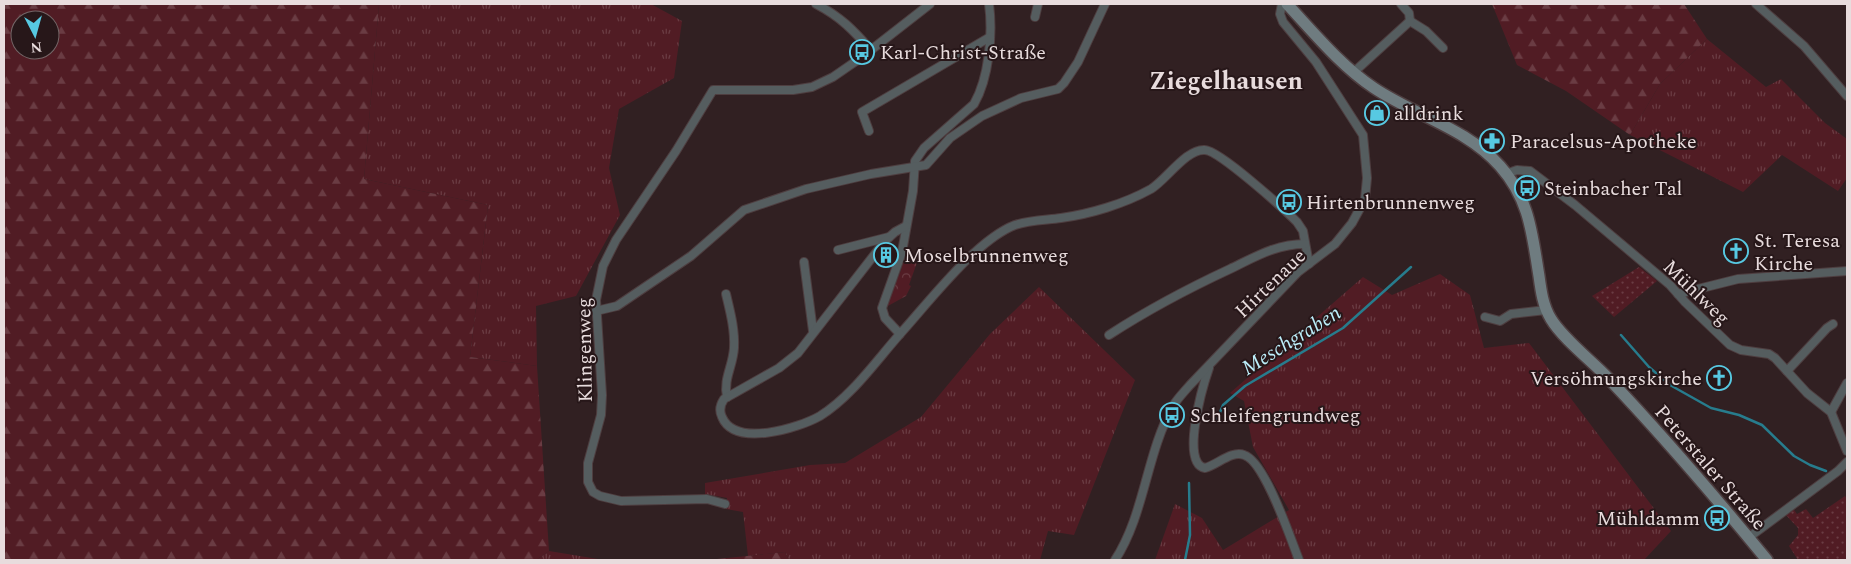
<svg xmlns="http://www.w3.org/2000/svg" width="1851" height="564" font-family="Spectral,serif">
<defs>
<pattern id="grass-tufts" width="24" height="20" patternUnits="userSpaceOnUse" patternTransform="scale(1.25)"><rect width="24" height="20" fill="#511c24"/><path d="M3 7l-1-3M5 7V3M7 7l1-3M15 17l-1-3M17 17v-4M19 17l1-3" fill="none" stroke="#6a3c43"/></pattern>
<pattern id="forest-firs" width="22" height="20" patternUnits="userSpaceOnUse" patternTransform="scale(1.25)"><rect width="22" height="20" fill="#511c24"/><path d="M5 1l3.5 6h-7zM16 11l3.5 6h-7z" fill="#6a3c43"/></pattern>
<pattern id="park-crowns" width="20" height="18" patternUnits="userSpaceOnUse" patternTransform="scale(1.25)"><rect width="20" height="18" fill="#511c24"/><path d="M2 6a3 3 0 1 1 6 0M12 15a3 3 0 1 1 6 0" fill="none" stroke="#6a3c43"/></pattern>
<pattern id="garden-dots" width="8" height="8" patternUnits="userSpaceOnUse" patternTransform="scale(1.25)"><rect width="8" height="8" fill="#511c24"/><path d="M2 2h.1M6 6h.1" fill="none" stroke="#6a3c43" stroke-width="1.8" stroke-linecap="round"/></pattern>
</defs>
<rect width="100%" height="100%" fill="#312022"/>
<g fill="url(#grass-tufts)">
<path d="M379,4h272l31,17 -8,57 -55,31 -10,59 11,47 -44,81 -40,10 1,60 -67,-9 18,-152 -124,-26z"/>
<path d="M1707,39l59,48 15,-8 44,44 22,16v39l-9,13 -56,-36 -39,37 -113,-57 30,-51z"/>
<path d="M1440,274l30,21 14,53 45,-5 142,188 -27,29h-489l20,-56 27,14 21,32 66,-40 -36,-63 -9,-46 -14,-8 133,-116 29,18z"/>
<path d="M1039,287l96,93 -61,155 -26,-4 -8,29h-251l-4,-8 -37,4 -5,-44 -17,-3 1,-11 -22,-4v-11l105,-18 35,-2 76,-46 69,-83z"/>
<path d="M549,551l55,9h-68z"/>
</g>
<g fill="url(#forest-firs)" fill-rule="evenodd">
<path d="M4,4h375l-15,175 124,26 -18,152 67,9 12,185 -13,9h-532zM20,20h30v30h-30z"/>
<path d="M1492,4h192l23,35 -47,45 -30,51 -64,-44 -49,-26z"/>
<path d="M785,552l4,8h-82z"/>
</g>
<path fill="url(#park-crowns)" d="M906,253l13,4 -10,28 2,1 -5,10 -20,11 15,-37z"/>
<g fill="url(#garden-dots)">
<path d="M1639,267l18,14 -43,36 -22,-21z"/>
<path d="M1845,496l2,3v61h-26l-1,-1 -3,1h-19l-9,-14 9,-11v-7l-13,-14 7,-7 5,7 9,-5 7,9z"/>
</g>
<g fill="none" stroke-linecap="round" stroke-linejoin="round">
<g stroke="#277c8d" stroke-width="2.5">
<path d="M1621,335l28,32 21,18 41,23 28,7 23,10 32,31 16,9 16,6"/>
<path d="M1216,422l7,-17 22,-19 98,-58 68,-61"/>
<path d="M1185,560l5,-25 -1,-52"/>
</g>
<defs>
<g id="minor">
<path d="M816,4c25,13 37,26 55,46"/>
<path d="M989,4c4,30 0,74 -15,100l-50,44 -9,13 -2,30 -11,61 -20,56 3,10 15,16c29,-32 76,-94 115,-109 14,-5 31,-5 46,-7 29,-4 63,-14 90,-29 15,-9 36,-41 54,-39 15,1 79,59 92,72l6,9 6,33"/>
<path d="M1401,4l8,9 1,8"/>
<path d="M1756,4l48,42 43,50"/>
<path d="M1035,17l3,-13"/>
<path d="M1410,21l16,10 17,17"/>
<path d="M1354,72l56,-51"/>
<path d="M869,131l-7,-19 128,-75"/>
<path d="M1506,174l11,-4 13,1 45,34 95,80 15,17 45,43 11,5 28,4 6,4 32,35 24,19 16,39"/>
<path d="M838,250l51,-13"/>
<path d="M804,262l9,69"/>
<path d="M726,294c4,17 9,35 8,54 -1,18 -11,31 -7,49"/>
<path d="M1678,294l60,-15 109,-8"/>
<path d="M596,311l21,-5 74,-50 53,-46 62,-21 65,-15 55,-9 24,-27 32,-22 39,-18 37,-9 6,-6 14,-21 27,-58"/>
<path d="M1485,317l15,4 11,-7 35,-4"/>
<path d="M900,334c-24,27 -49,63 -80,82 -21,12 -85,32 -98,1 -3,-6 -2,-12 2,-18l55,-31 19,-15 87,-112 10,-9 11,-6"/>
<path d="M1109,335c40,-26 78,-46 121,-66 25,-12 46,-25 75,-25"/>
<path d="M1209,368c-6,17 -29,96 -4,100 12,-3 27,-18 39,-13 21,6 47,85 55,105"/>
<path d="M1787,371l40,-43 6,-4"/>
<path d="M1831,412l16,-29"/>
<path d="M725,504l-18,-5 -86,2 -21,-5 -7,-4 -5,-10v-19l13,-48 1,-20 -6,-95 7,-34 13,-26 60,-89 37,-61h80l19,-3 21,-10 29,-20 68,-53"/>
<path d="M1748,538l90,-67 9,-9"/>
<path d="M1115,560c30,-46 31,-106 58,-154 4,-7 11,-14 17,-21l108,-113 37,-28 17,-21 13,-24 2,-21 -4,-43 -47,-73 -33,-40 -3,-8 2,-10"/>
</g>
<path id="secondary" d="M1287,4c27,29 54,62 87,84 42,28 92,40 126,78 30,34 32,68 39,110 2,15 4,30 12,43 12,20 42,43 58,60 55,58 108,120 158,181"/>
</defs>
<use href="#minor" stroke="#4e3e40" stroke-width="10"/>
<use href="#secondary" stroke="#4e3e40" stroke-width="14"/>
<use href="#minor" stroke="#555d5f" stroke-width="8"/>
<use href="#secondary" stroke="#6f7c80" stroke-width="11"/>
</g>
<defs>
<symbol id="bus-ring" viewBox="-11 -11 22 22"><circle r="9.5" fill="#271719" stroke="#57c9e2" stroke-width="1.5"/><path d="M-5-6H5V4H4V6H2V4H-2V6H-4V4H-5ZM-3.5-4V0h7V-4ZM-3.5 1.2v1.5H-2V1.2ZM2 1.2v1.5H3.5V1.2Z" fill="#57c9e2"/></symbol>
<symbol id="shop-ring" viewBox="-11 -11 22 22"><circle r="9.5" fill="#271719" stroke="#57c9e2" stroke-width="1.5"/><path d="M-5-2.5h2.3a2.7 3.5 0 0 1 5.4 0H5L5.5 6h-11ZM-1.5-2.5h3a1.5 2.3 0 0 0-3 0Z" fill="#57c9e2"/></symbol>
<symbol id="pharmacy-ring" viewBox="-11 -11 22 22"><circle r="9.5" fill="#271719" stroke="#57c9e2" stroke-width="1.5"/><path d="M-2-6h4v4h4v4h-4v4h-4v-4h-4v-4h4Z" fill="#57c9e2"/></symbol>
<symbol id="church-ring" viewBox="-11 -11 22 22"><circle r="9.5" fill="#271719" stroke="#57c9e2" stroke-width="1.5"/><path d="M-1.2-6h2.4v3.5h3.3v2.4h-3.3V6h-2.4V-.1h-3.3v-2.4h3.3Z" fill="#57c9e2"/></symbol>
<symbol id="building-ring" viewBox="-11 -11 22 22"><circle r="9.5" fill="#271719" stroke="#57c9e2" stroke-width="1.5"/><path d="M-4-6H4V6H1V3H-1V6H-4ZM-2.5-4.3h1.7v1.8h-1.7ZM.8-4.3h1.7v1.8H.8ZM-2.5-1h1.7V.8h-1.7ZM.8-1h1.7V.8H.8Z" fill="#57c9e2"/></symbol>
</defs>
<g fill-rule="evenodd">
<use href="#bus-ring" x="848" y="38" width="28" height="28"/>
<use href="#shop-ring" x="1363" y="99" width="28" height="28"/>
<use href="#pharmacy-ring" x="1478" y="127" width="28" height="28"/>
<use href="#bus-ring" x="1513" y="174" width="28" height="28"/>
<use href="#bus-ring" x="1275" y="188" width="28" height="28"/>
<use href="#church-ring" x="1722" y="237" width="28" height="28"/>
<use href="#building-ring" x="872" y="241" width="28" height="28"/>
<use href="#church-ring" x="1705" y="364" width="28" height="28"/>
<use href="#bus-ring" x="1158" y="401" width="28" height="28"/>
<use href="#bus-ring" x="1703" y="504" width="28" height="28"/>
</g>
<g text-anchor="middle" stroke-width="4" stroke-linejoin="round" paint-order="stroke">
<g font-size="20" fill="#e8dcdd" stroke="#271719" text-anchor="start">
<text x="880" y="59">Karl-Christ-Straße</text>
<text x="1394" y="120">alldrink</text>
<text x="1510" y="148">Paracelsus-Apotheke</text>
<text x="1544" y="195">Steinbacher Tal</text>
<text x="1306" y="209">Hirtenbrunnenweg</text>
<text x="1754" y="247">St. Teresa<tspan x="1754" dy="23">Kirche</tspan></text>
<text x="904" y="262">Moselbrunnenweg</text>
<text x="1702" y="385" text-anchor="end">Versöhnungskirche</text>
<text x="1190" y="422">Schleifengrundweg</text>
<text x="1700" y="525" text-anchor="end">Mühldamm</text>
</g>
<g font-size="20" fill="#e8dcdd" stroke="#271719">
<text transform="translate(1270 283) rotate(-44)" y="7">Hirtenaue</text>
<text transform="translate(1697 292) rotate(44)" y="7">Mühlweg</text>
<text transform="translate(584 350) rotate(-91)" y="7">Klingenweg</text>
<text transform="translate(1711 467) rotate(49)" y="7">Peterstaler Straße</text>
</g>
<g font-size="21" font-style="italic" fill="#bceefa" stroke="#271719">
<text transform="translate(1291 340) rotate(-32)" y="7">Meschgraben</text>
</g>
<g font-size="25" font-weight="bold" fill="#e8dcdd" stroke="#271719">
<text x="1226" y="89">Ziegelhausen</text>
</g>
</g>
<rect width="1851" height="564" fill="none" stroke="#e8dcdd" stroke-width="10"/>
<g transform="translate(35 35) rotate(174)"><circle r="24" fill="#271719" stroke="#746667"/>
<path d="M0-4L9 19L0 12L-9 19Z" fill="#57c9e2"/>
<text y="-8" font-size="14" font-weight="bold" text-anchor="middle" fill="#e8dcdd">N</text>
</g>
</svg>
